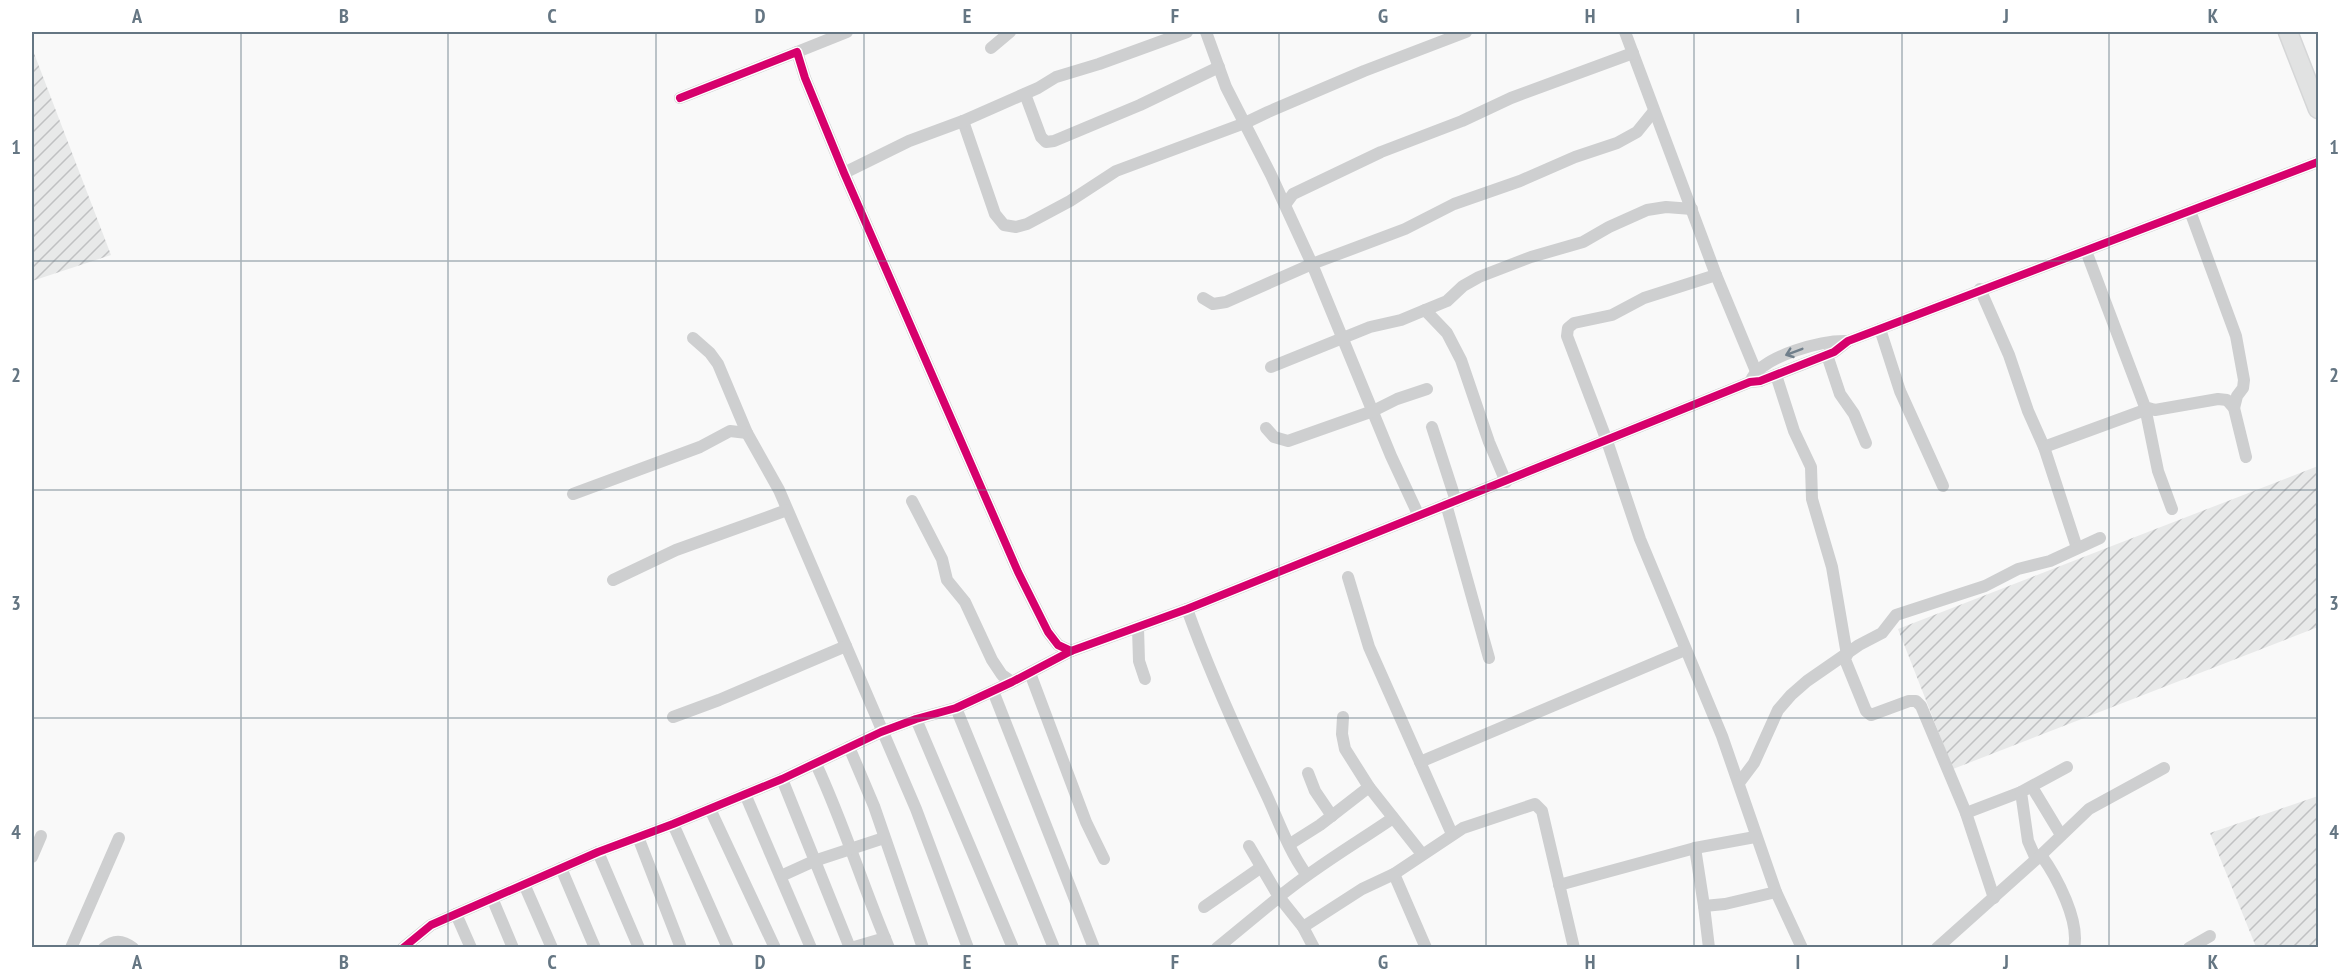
<svg xmlns="http://www.w3.org/2000/svg" width="2350" height="979" font-family="'PT Sans Narrow',sans-serif">
<defs>
<pattern id="industrial-furrows" width="10" height="10" patternUnits="userSpaceOnUse" patternTransform="scale(1.5)"><rect width="10" height="10" fill="#e8e9e9"/><path d="M-1 1l2-2M0 10L10 0M9 11l2-2" fill="none" stroke="#c0c1c2"/></pattern>
</defs>
<rect width="100%" height="100%" fill="#f9f9f9"/>
<g fill="url(#industrial-furrows)">
<path d="M32,48l79,207 -79,26z"/>
<path d="M2318,466v161l-365,142 -55,-140z"/>
<path d="M2318,796v151h-62l-46,-114z"/>
</g>
<g fill="none" stroke-linecap="round" stroke-linejoin="round">
<defs>
<path id="primary" d="M2288,32l30,77"/>
</defs>
<use href="#primary" stroke="#d5d6d7" stroke-width="21"/>
<g stroke="#cecfd0" stroke-width="12">
<path d="M1206,32l20,55 45,88 41,89 79,192 27,58"/>
<path d="M1625,32l91,243 44,106"/>
<path d="M991,48l19,-16"/>
<path d="M797,52l50,-20"/>
<path d="M1025,94l16,43 5,5 8,-1 86,-36 79,-38"/>
<path d="M680,98l117,-46 8,26 39,95 174,399 30,60 10,13 13,6"/>
<path d="M963,121l32,93 9,11 12,2 11,-3 43,-23 46,-30 129,-48 23,-11 96,-41 102,-39"/>
<path d="M844,173l65,-32 54,-20 75,-33 18,-11 43,-13 88,-32"/>
<path d="M1285,205l8,-11 88,-42 81,-31 49,-23 122,-45"/>
<path d="M2190,211l46,125 8,44 -1,8 -6,8 -3,12"/>
<path d="M2086,251l59,156 10,3 63,-11 9,1 7,8 12,49"/>
<path d="M1716,275l-72,23 -32,17 -38,8 -6,5 -1,8 40,105 33,98 82,197 54,156 26,56"/>
<path d="M1980,289l29,66 19,56 16,36 33,101"/>
<path d="M1203,298l10,6 13,-2 86,-38 93,-35 49,-25 66,-23 55,-24 42,-14 20,-11 17,-21"/>
<path d="M1425,310l22,-9 16,-15 16,-9 52,-20 52,-15 26,-15 38,-17 19,-3 26,2"/>
<path d="M1880,329l20,62 43,95"/>
<path d="M693,338l17,15 8,11 29,69 32,57 137,319 52,139"/>
<path d="M1827,355l13,39 14,20 12,29"/>
<path d="M1271,367l99,-40 31,-7 24,-10 22,23 14,27 28,82 17,40"/>
<path d="M1776,375l18,56 17,36 1,32 20,68 15,88"/>
<path d="M1752,378c14,-23 70,-38 96,-37"/>
<path d="M2145,407l13,64 14,38"/>
<path d="M1432,427l24,74"/>
<path d="M1266,428l8,9 14,4 85,-30 24,-12 30,-10"/>
<path d="M2044,447l101,-37"/>
<path d="M573,494l127,-47 30,-16 17,2"/>
<path d="M912,501l30,58 5,21 18,22 27,58 10,15 10,7"/>
<path d="M1446,504l43,154"/>
<path d="M1348,577l21,70 83,187"/>
<path d="M613,580l63,-30 111,-40"/>
<path d="M1187,609c23,64 51,126 80,187 12,26 22,55 39,78"/>
<path d="M1138,628l1,33 6,18"/>
<path d="M1844,657l22,54 5,4 38,-14h7l5,5 45,107 28,85"/>
<path d="M1030,673l56,149 18,37"/>
<path d="M993,691l101,257"/>
<path d="M956,708l98,240"/>
<path d="M673,717l46,-17 127,-54"/>
<path d="M1343,717l-1,17 3,15 24,38 53,67"/>
<path d="M916,719l97,229"/>
<path d="M849,747l25,59 49,142"/>
<path d="M1420,762l265,-112"/>
<path d="M816,764c28,60 47,123 73,184"/>
<path d="M1308,773l7,18 17,25"/>
<path d="M782,779l68,169"/>
<path d="M1739,783l15,-20 24,-53 13,-15 16,-14 52,-36 23,-12 14,-18 89,-29 33,-17 32,-8 50,-23"/>
<path d="M2032,787l29,48"/>
<path d="M745,794l66,154"/>
<path d="M710,809l65,139"/>
<path d="M1966,813l55,-21"/>
<path d="M673,824l55,124"/>
<path d="M638,837l43,111"/>
<path d="M1290,844l30,-19 49,-38"/>
<path d="M1695,848l9,58 21,-2 51,-12"/>
<path d="M598,852l41,96"/>
<path d="M2041,855l48,-46 75,-41"/>
<path d="M32,857l9,-21"/>
<path d="M2036,859l-8,-18 -7,-49 46,-25"/>
<path d="M561,868l34,80"/>
<path d="M1394,874l32,74"/>
<path d="M781,876l33,-15 70,-23"/>
<path d="M524,884l28,64"/>
<path d="M1559,885l136,-37 60,-11"/>
<path d="M492,898l21,50"/>
<path d="M1704,906l5,42"/>
<path d="M1204,907l56,-39"/>
<path d="M456,914l15,34"/>
<path d="M1303,927l59,-38 32,-15 69,-46 72,-24 7,7 32,137"/>
<path d="M71,948l48,-110"/>
<path d="M104,948c10,-9 19,-8 29,0"/>
<path d="M403,948l28,-23 25,-11 142,-62 75,-28 109,-45 99,-47 35,-13 40,-11 56,-26 59,-31 116,-42 563,-227 10,-1 74,-29 14,-11 470,-179"/>
<path d="M851,948l34,-10"/>
<path d="M1217,948l62,-51 -30,-51"/>
<path d="M1314,948l-11,-21 -24,-30c36,-30 76,-53 114,-79"/>
<path d="M1937,948l104,-93c16,22 39,66 33,93"/>
<path d="M2189,948l21,-12"/>
</g>
<use href="#primary" stroke="#e1e2e2" stroke-width="18"/>
<defs>
<g id="cycleway">
<path d="M680,98l117,-46 8,26 39,95 174,399 30,60 10,13 13,6"/>
<path d="M403,948l28,-23 25,-11 142,-62 75,-28 109,-45 99,-47 35,-13 40,-11 56,-26 59,-31 116,-42 563,-227 10,-1 74,-29 14,-11 470,-179"/>
</g>
</defs>
<use href="#cycleway" stroke="#fff" stroke-width="11"/>
<use href="#cycleway" stroke="#d6006c" stroke-width="8"/>
</g>
<defs><path id="oneway-shaft" d="M-6 0H5M1.5-3L5.5 0L1.5 3" fill="none" stroke-width="1.6" stroke-linecap="round" stroke-linejoin="round" transform="scale(1.5)"/></defs>
<use stroke="#707f8b" href="#oneway-shaft" transform="translate(1794 352) rotate(159)"/>
<path fill="none" stroke="#657683" stroke-width="1.5" stroke-opacity="0.55" d="M241,32v916M448,32v916M656,32v916M864,32v916M1071,32v916M1279,32v916M1486,32v916M1694,32v916M1902,32v916M2109,32v916M32,261h2286M32,490h2286M32,718h2286"/>
<rect width="2350" height="979" fill="none" stroke="#ffffff" stroke-width="66"/>
<rect x="33" y="33" width="2284" height="913" fill="none" stroke="#657683" stroke-width="2"/>
<g font-size="20" text-anchor="middle" font-weight="bold" fill="#657683">
<text x="137" y="23">A</text>
<text x="344" y="23">B</text>
<text x="552" y="23">C</text>
<text x="760" y="23">D</text>
<text x="967" y="23">E</text>
<text x="1175" y="23">F</text>
<text x="1383" y="23">G</text>
<text x="1590" y="23">H</text>
<text x="1798" y="23">I</text>
<text x="2006" y="23">J</text>
<text x="2213" y="23">K</text>
<text x="16" y="154">1</text>
<text x="2334" y="154">1</text>
<text x="16" y="382">2</text>
<text x="2334" y="382">2</text>
<text x="16" y="610">3</text>
<text x="2334" y="610">3</text>
<text x="16" y="839">4</text>
<text x="2334" y="839">4</text>
<text x="137" y="969">A</text>
<text x="344" y="969">B</text>
<text x="552" y="969">C</text>
<text x="760" y="969">D</text>
<text x="967" y="969">E</text>
<text x="1175" y="969">F</text>
<text x="1383" y="969">G</text>
<text x="1590" y="969">H</text>
<text x="1798" y="969">I</text>
<text x="2006" y="969">J</text>
<text x="2213" y="969">K</text>
</g>
</svg>
